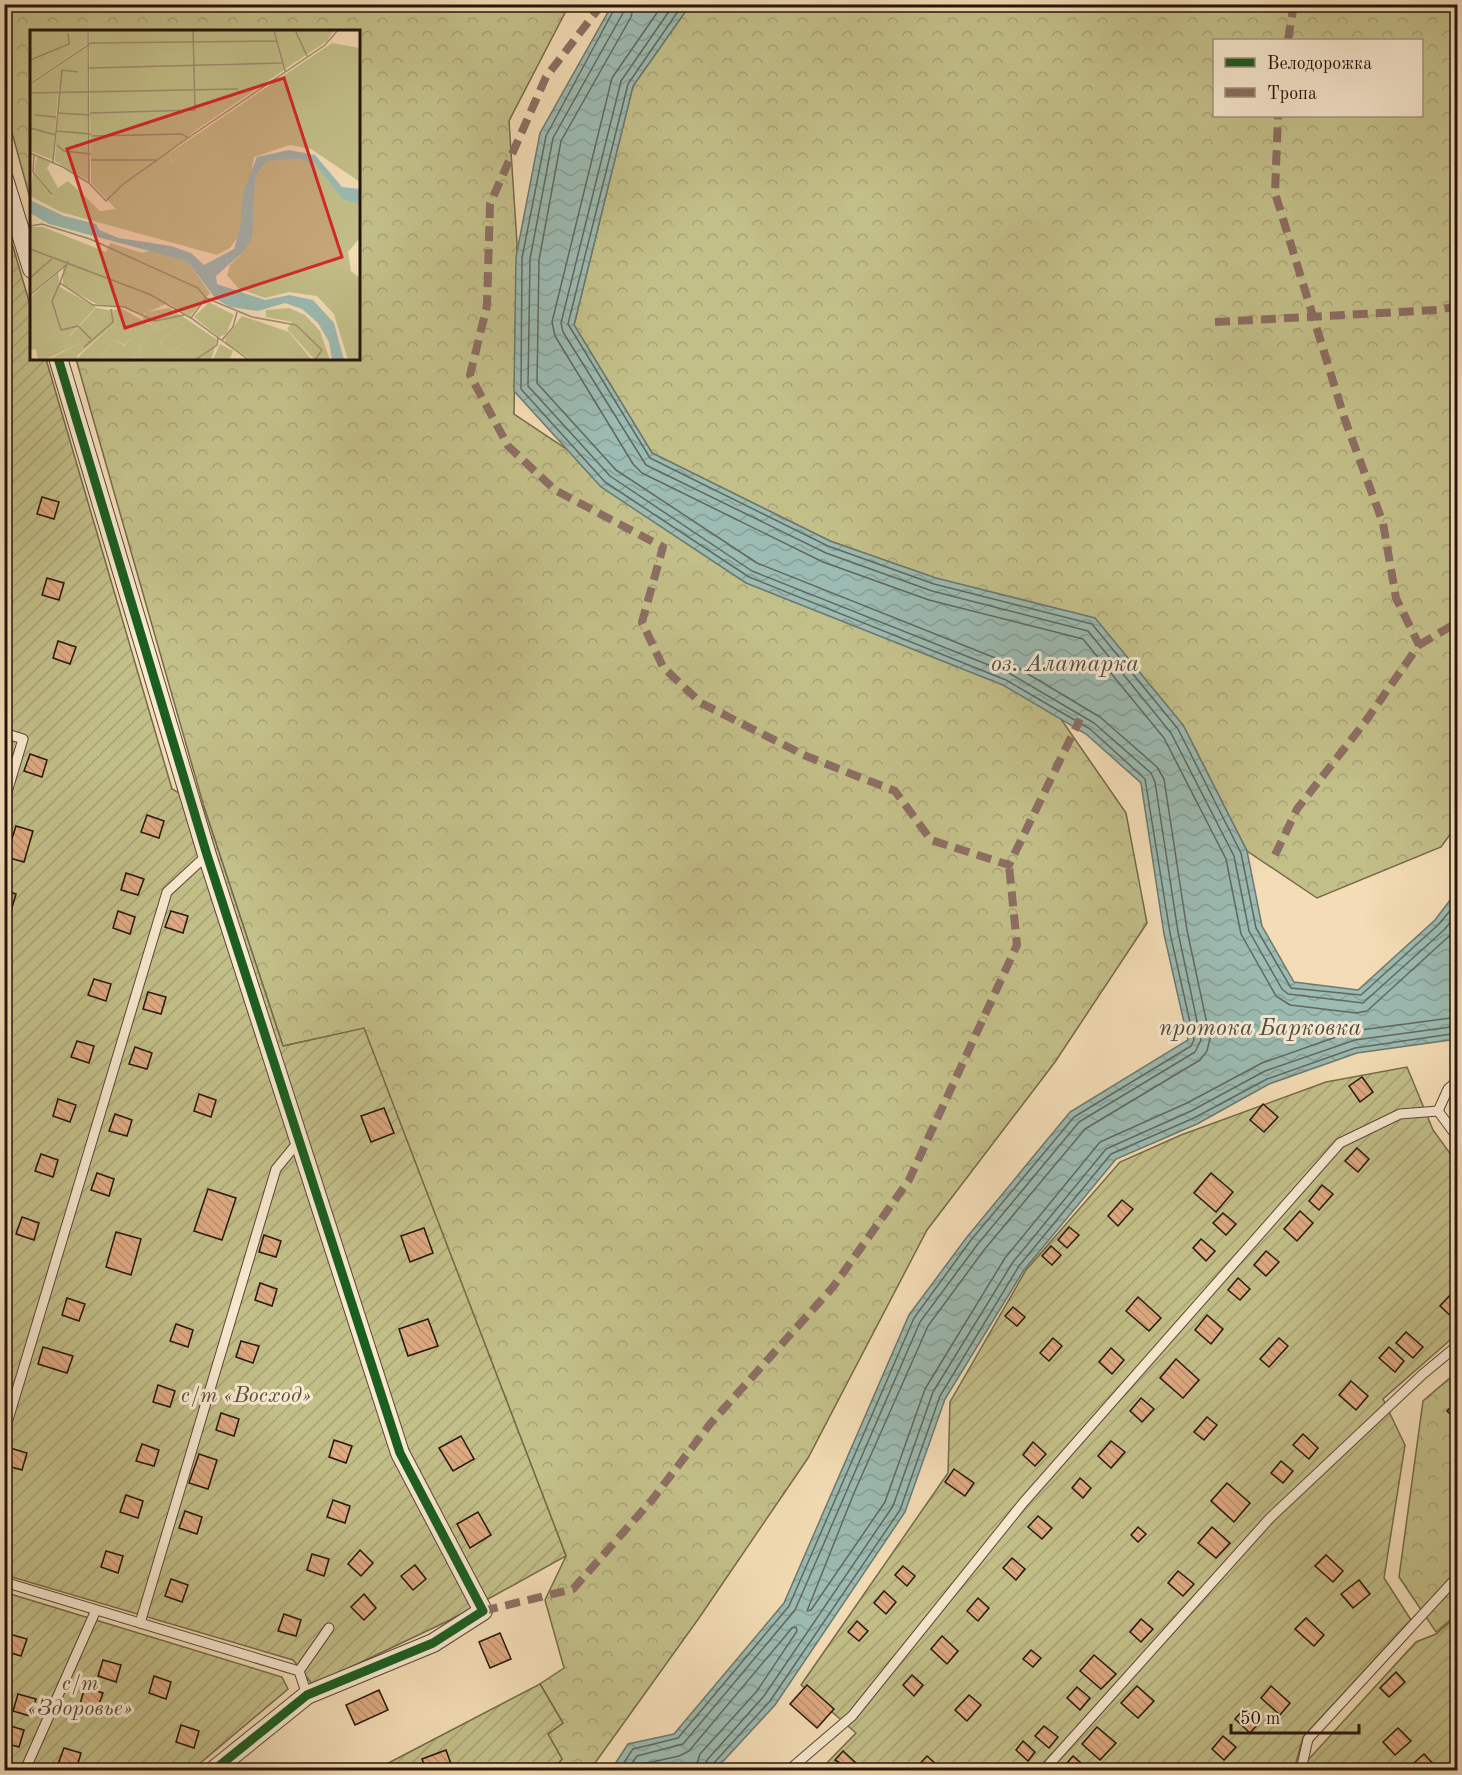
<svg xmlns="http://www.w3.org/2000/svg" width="1462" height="1775" font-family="'Old Standard TT',serif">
<defs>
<pattern id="forest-crowns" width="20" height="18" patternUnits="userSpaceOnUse" patternTransform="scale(1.5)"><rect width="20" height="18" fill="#c3bf89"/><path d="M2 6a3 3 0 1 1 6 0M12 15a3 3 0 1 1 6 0" fill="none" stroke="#a7a375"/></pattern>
<pattern id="garden-furrows" width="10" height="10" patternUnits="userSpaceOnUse" patternTransform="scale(1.5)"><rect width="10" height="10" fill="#c3bf89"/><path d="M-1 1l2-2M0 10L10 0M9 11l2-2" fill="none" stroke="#a7a375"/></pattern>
<pattern id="water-waves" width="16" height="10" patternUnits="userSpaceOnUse" patternTransform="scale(1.5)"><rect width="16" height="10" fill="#9cbbb2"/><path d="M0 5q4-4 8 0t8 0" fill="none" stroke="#86a098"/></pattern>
<pattern id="building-back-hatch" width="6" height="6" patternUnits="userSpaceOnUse" patternTransform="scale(1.5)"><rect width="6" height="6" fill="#dfab82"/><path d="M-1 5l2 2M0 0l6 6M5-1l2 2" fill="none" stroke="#bf926f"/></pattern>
</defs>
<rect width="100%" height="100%" fill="#f4ddb6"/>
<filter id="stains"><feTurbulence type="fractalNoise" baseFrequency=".00333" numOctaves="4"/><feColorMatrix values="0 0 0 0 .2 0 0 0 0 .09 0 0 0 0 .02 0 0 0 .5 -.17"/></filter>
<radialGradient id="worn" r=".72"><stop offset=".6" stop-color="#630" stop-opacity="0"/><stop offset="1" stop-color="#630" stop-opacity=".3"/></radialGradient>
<g fill="url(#forest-crowns)" stroke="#746a4a" stroke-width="1.5" fill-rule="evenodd">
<path d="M4,5h565l-60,116 8,122 -3,171 156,104 373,175 83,120 21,110 -92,139 -128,168 -119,228 -109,160 -109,152h-37l9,-11 -14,-25 15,-11 -23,-39 24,-16 -19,-68 21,-44 -202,-527 -81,17 -79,-239 -128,-448 282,-1v-326h-326l-1,170 -26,-95z"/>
<path d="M690,5h767v820l-16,22 -124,51 -70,-47 -64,-126 -237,-143 -116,-41 -178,-88 -78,-128 59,-239zM1214,40h208v76h-208z"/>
<path d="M1457,1372v242l-21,18 -37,-55 24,-176z"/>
</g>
<g fill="url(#garden-furrows)" stroke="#746a4a" stroke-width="1.5">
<path d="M4,216l27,92 1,50 14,1 126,430 32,18 79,239 81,-18 202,528 -114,63 -139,66 -20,-25 -288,-85z"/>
<path d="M1407,1067l26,63 24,33v171l-74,65 22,46 -21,133 27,42 -108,117 -9,33h-474l36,-37 -55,-48 147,-212 2,-71 76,-132 94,-108 61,-27 145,-53z"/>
<path d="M4,1592l278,85 6,12 -96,81h-187z"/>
<path d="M1457,1616v154h-151l1,-9 109,-119 20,-8z"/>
<path d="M540,1684l23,39 -15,11 14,25 -9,11h-178z"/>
</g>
<path fill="url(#water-waves)" stroke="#6c7870" stroke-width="1.5" d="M612,5h78l-57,81 -59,239 78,128 178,88 106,37 159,40 88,107 64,126 15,75 32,56 64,8 77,-70 22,-29v148l-100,14 -88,31 -72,40 -81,35 -92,111 -79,129 -40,113 -130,193 -60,65h-104l17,-26 46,-10 110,-131 125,-288 58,-78 103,-125 118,-72 -24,-106 -23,-151 -55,-49 -83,-49 -257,-102 -145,-96 -87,-96 2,-134 24,-124z"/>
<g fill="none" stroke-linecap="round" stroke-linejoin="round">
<g stroke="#60685f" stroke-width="1.5">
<path d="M617,4l-71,132 -24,122 -1,131 84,93 144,95 257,103 84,49 55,50 25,154 24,107 -3,6 -117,71 -103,123 -57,78 -125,288 -111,132 -45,11 -14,21"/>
<path d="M625,4l-2,9 -70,125 -23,121 -2,127 82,90 142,95 257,102 85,50 57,50 4,9 23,150 23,108 -6,12 -116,70 -102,123 -57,77 -125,288 -112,134 -46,12 -10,14"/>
<path d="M634,4l-3,13 -70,124 -22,119 -2,123 79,87 141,93 256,102 87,52 57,50 7,12 23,151 23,108 -3,13 -7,9 -115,69 -101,121 -56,76 -74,167 -47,118 4,-1 74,-108 40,-113 80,-131 95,-116 87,-39 75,-40 91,-32 105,-14"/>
<path d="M663,4l-51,74 -60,244 3,14 78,128 9,9 181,89 106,38 154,39 81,99 62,121 15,75 35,62 14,9 66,8 11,-2 91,-83"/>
<path d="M674,4l-53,77 -60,242 2,9 83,133 180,88 106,38 156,40 83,102 63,123 15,75 33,58 6,5 75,9 81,-73 14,-17"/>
<path d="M683,4l-55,80 -60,240 82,134 178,88 106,38 158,40 86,105 63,124 15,75 35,60 70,7 78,-71 19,-23"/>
<path d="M638,1770l5,-6 36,-8 10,-5 103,-123 4,-1 1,4 -40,60 -57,63 -5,16"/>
<path d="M704,1770l3,-10 57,-64 129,-190 40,-114 80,-130 93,-113 85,-38 74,-40 90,-31 103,-14"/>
<path d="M711,1770l2,-6 57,-63 130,-191 40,-114 79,-130 92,-112 83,-36 73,-39 88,-31 103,-15"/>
</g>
</g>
<g fill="url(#building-back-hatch)" stroke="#25140c" stroke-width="1.5">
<path d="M42,497l17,5 -5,17 -17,-5z"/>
<path d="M47,578l17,5 -5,17 -17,-5z"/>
<path d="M58,641l18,6 -6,17 -17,-6z"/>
<path d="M30,754l17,6 -5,17 -18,-6z"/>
<path d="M147,815l17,6 -5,17 -18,-6z"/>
<path d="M16,826l17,5 -9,31 -18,-5z"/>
<path d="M126,873l18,6 -6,16 -17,-5z"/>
<path d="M4,890l12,4 -5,17 -7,-2z"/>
<path d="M118,911l17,6 -5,17 -17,-6z"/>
<path d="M171,911l17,5 -5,17 -18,-6z"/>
<path d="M94,979l17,5 -5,17 -18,-6z"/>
<path d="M148,992l18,5 -5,17 -18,-5z"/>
<path d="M77,1041l17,5 -5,17 -18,-6z"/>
<path d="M135,1047l17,6 -5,16 -18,-5z"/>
<path d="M1362,1077l11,15 -13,10 -11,-16z"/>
<path d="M199,1094l17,6 -5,17 -17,-6z"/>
<path d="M58,1099l18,6 -6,17 -17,-6z"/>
<path d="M1263,1104l15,13 -14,15 -14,-12z"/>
<path d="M384,1108l10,25 -23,9 -10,-26z"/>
<path d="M115,1114l17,6 -5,16 -18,-5z"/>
<path d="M1357,1148l12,11 -11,13 -13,-11z"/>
<path d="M41,1154l17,6 -5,17 -18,-6z"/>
<path d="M97,1173l17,6 -5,17 -18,-6z"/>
<path d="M1211,1173l22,19 -17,20 -22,-19z"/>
<path d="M1322,1185l11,9 -14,16 -10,-9z"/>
<path d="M208,1189l28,9 -14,42 -28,-9z"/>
<path d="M1122,1200l11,9 -15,17 -10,-10z"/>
<path d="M1300,1211l13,12 -16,18 -13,-12z"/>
<path d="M1223,1213l13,11 -10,11 -13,-12z"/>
<path d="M22,1217l17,6 -5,17 -18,-6z"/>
<path d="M1069,1227l10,8 -12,13 -9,-8z"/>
<path d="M424,1228l9,25 -23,9 -9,-26z"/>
<path d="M116,1232l25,7 -10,36 -25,-8z"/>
<path d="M264,1235l17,6 -5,16 -17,-5z"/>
<path d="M1201,1239l14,12 -9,10 -13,-13z"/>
<path d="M1051,1246l10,9 -9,10 -10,-9z"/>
<path d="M1266,1251l13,11 -13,14 -12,-11z"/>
<path d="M1238,1278l12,11 -10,11 -12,-10z"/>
<path d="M260,1283l17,6 -5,17 -17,-6z"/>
<path d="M1453,1292l5,4v19l-4,4 -14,-13z"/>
<path d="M1138,1297l23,21 -12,13 -23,-20z"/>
<path d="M67,1298l18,6 -6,17 -17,-6z"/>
<path d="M1013,1307l12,10 -8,9 -12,-10z"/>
<path d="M1207,1315l16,14 -12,15 -16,-14z"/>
<path d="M428,1319l10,27 -30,10 -9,-27z"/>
<path d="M176,1324l17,6 -5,17 -18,-6z"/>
<path d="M1406,1332l17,15 -10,11 -17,-15z"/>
<path d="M1053,1338l9,8 -13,15 -9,-8z"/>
<path d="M1279,1338l9,8 -19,21 -9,-8z"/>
<path d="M241,1341l18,5 -6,17 -17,-6z"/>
<path d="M43,1347l30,9 -6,17 -29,-9z"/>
<path d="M1389,1347l15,14 -9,11 -16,-14z"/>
<path d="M1111,1348l13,12 -12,14 -13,-12z"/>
<path d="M1176,1359l23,21 -16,18 -23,-20z"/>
<path d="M1351,1381l17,15 -12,14 -17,-15z"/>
<path d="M158,1385l17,6 -5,16 -17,-5z"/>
<path d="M1141,1398l13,11 -12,13 -12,-11z"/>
<path d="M1458,1400v21l-11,-10z"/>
<path d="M221,1413l18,6 -5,17 -18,-6z"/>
<path d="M1207,1417l10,8 -13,15 -10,-8z"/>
<path d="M1303,1434l15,14 -9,11 -16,-14z"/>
<path d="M461,1436l13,23 -21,12 -14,-23z"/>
<path d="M334,1440l18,6 -6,17 -17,-6z"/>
<path d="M1111,1441l14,11 -14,16 -13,-12z"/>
<path d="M1033,1442l13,12 -11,12 -12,-11z"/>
<path d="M142,1444l17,6 -5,16 -18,-5z"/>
<path d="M10,1448l17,5 -5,17 -18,-5z"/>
<path d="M199,1454l18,6 -9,29 -19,-6z"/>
<path d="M1281,1461l12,10 -10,12 -12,-10z"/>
<path d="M954,1469l20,14 -9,13 -20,-14z"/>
<path d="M1080,1478l11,10 -8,10 -11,-10z"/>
<path d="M1227,1483l23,20 -16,19 -23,-21z"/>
<path d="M126,1495l17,6 -5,17 -18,-6z"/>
<path d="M333,1500l17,6 -5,17 -18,-6z"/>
<path d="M185,1511l17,6 -5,17 -18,-6z"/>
<path d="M478,1512l13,23 -21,13 -13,-24z"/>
<path d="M1038,1516l14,12 -10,11 -14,-12z"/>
<path d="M1138,1527l8,7 -8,8 -7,-7z"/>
<path d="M1212,1527l18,16 -14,15 -18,-15z"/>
<path d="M360,1550l13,13 -12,13 -13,-12z"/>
<path d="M106,1551l17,5 -5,17 -17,-6z"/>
<path d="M312,1554l17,5 -5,17 -17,-6z"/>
<path d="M1326,1555l17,16 -10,11 -18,-16z"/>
<path d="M1012,1558l13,11 -9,11 -13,-12z"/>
<path d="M415,1565l11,14 -13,11 -12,-14z"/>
<path d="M903,1566l12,10 -8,10 -12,-11z"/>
<path d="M1178,1571l16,13 -11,12 -15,-13z"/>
<path d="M171,1579l17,6 -6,17 -17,-6z"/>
<path d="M1359,1580l11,14 -17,14 -12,-14z"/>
<path d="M884,1591l12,11 -10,12 -12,-11z"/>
<path d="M364,1594l12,14 -12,12 -13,-13z"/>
<path d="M978,1598l11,10 -11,13 -11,-10z"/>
<path d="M284,1614l17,6 -5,16 -18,-5z"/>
<path d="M1306,1618l18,17 -10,11 -19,-17z"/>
<path d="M1141,1619l12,10 -12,13 -11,-10z"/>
<path d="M857,1621l11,10 -9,10 -11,-9z"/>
<path d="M500,1633l11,26 -21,9 -11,-26z"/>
<path d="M9,1634l18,5 -6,17 -17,-5z"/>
<path d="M942,1636l16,15 -11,13 -16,-15z"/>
<path d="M1031,1650l10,8 -8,9 -10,-8z"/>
<path d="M1094,1655l22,19 -15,15 -21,-18z"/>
<path d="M103,1660l18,5 -5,17 -18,-6z"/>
<path d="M1396,1672l9,10 -16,15 -9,-9z"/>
<path d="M912,1675l11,10 -9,11 -11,-11z"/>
<path d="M154,1676l17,6 -5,17 -17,-6z"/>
<path d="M807,1685l27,24 -17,19 -27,-24z"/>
<path d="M1137,1686l17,15 -16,17 -17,-15z"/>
<path d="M1271,1686l19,17 -10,12 -19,-17z"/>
<path d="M85,1687l18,6 -6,17 -17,-6z"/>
<path d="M1077,1687l13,11 -10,12 -13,-12z"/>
<path d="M379,1690l9,20 -33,15 -9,-20z"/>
<path d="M18,1694l18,5 -6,17 -17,-5z"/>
<path d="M969,1695l12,10 -14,16 -12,-11z"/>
<path d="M1244,1709l15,14 -9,10 -15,-14z"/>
<path d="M7,1725l17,5 -5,17 -15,-4z"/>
<path d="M181,1725l18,6 -5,17 -18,-6z"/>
<path d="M1044,1726l14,11 -9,11 -14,-12z"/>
<path d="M1097,1727l19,16 -16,17 -18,-16z"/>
<path d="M1398,1728l13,13 -16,14 -12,-13z"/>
<path d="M1223,1736l13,11 -12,13 -12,-11z"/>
<path d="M1023,1741l12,11 -7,9 -12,-11z"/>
<path d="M64,1748l17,5 -5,17 -18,-6z"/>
<path d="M446,1750l6,17 -10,3h-16l-4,-11z"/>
<path d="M843,1751l14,13 -6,6 -16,-10z"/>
<path d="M1424,1754l15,16h-33z"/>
<path d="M927,1756l10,9 -6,5h-17z"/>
<path d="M1073,1756l15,13 -1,1 -25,-1z"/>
</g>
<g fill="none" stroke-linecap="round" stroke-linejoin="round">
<defs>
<g id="service">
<path d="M4,733l19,6 -19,63"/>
<path d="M1438,1111l10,-22 10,-9"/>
<path d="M4,1433l163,-541 40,-37"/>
<path d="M4,1582l295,89 8,24"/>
<path d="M140,1623l136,-454 23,-28"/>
<path d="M299,1671l30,-43"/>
<path d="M25,1770l71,-160"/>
<path d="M789,1770l63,-54 171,-213 317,-360 60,-29 38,-3 20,27"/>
<path d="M1044,1770l226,-252 153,-144 35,-29"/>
<path d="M1301,1770l7,-31 150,-163"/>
</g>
<g id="minor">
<path d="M4,179l28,90"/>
<path d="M58,358l149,497 193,598 83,158 -50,32 -126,52 -93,75"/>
</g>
</defs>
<use href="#service" stroke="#594636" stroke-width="11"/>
<use href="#minor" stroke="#594636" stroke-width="20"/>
<use href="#service" stroke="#f8e9d0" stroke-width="9"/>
<use href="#minor" stroke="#f8e9d0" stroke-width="18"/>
<g stroke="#8d6e63" stroke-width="8" stroke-dasharray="15 8" stroke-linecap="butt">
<path d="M602,4l-56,73 -56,127 -3,102 -17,69 38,71 47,44 108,57 -21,75 21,45 38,36 105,53 89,35 36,49 78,25 71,-146"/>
<path d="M1288,40l6,-36"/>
<path d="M1215,322l222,-12 21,-4"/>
<path d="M1419,645l39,-23"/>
<path d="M1275,855l22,-46 68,-87 54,-77 -23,-47 -13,-75 -38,-103 -70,-227 3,-77"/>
<path d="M483,1611l90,-22 79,-89 58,-76 123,-137 76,-107 108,-235 -8,-80"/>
</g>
<defs>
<path id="cycleway" d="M58,358l149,497 193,598 83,158 -50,32 -126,52 -93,75"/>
</defs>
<use href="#cycleway" stroke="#f8e9d0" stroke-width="13"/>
<use href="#cycleway" stroke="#1b5e20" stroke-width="9"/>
</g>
<g text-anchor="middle" stroke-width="6" stroke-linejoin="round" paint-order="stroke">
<g font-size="22" font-style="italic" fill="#5c5038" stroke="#f8e9d0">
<text x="246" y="1402">с/т «Восход»</text>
<text x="80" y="1690">с/т<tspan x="80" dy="25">«Здоровье»</tspan></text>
</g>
<g font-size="24" font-style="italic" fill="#4f4e46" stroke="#f8e9d0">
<text x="1065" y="671">оз. Алатарка</text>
<text x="1260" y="1035">протока Барковка</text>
</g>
</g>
<g transform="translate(30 30)">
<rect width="330" height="330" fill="#f4ddb6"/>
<path d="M302,13l28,5v134l-49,-33 -21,-4 -36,12 -13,76 -11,15 -13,7 -156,-43 6,-8 -14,-8 -19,-25 3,-15 13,7 -3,5 11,20 10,-7 13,12 -8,9 23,13 4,-4 16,-2 57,-46 -5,-9zM269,129l16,5 28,36 17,4v34l-12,14 3,19 9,7v82h-12l-14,-46 -17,-18 -28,-4 -24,6 -27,-10 -11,-13 3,-10 13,-13 12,-76 12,-15zM28,242l2,15 36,20 -27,29 -5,-4 -20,9 4,16 -10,3 -2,-11 -6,1v-52zM179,272l25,13 -8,19 -7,3 -25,-20zM139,278l19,12 -28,21 9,13 9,-8 9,14h-50l4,-3 -2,-11 18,-19 6,3 4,-4 -5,-4 -8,5 -12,-8 5,-7zM78,280h6l2,12 -39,34 2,4h-31l34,-18zM212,286l47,16 23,28h-60l-26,-17 -1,-5zM84,309l10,7 6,-7 6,6v11l-6,4h-30zM190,314l13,7 -4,9h-16z" fill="#c3bf89"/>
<path d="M0,0h57v14l-57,39zM59,0h185l10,40 -89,61 -27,23 5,10 -57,45 -25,-26zM245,0h59l-7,11 -42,28zM57,16l2,135 -34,-20 4,-82 -6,81 -23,-9v-66zM3,143l18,23 12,3 5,5 -7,8 -31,-16zM51,163l19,18 -4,5 -12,-2 -11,-12zM0,197h13l63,25 4,-9 32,10 9,-3 19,4 17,7 23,32 -20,23 -22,-13 -26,12 -18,-8 -27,-3 -34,-18v-20l-33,28zM66,278l12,2 -26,32 -37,18 -1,-19 20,-9 6,4zM91,278l33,19 8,-5 5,4 -4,4 -6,-3 -18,19 2,11 -4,3h-7l6,-4v-11l-6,-6 -6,6 -10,-6 -14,21h-20l-2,-3 38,-35 -2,-12zM259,278l16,7 15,16 10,29h-15l-28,-31 5,-7 -26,-5v-7zM158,290l29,20 -6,20h-24l-9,-14 -9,8 -9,-13z" fill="#c3bf89"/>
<path d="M259,120l26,5 27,32 18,2v15l-17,-4 -28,-36 -16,-5 -32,2 -12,15 -3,61 -9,15 -27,24 1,8 48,16 24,-5 24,5 21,23 10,37h-12l-3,-18 -11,-19 -16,-14 -17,-6 -27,8 -28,-4 -14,-8 -29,-38 -138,-37 -19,-11v-13l34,16 32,8 3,6 20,8 52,8 20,7 13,12 30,-16 6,-21 3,-35 14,-36z" fill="#9cbbb2"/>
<path fill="none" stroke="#a18d72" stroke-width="1.5" d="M58,0l1,153M244,0l11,41M265,0l12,26M0,30l39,-16 -1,-11M59,38l193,-5M0,54l61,-41 186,-2M0,63l208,-4M27,83l33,2M60,83l105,-3 -2,-80M5,85l21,2M0,98l26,7M26,101l35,3M61,106l91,-2 6,4M27,115l7,6 27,3M0,123l33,14 26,16 17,18 16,-16 66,-47 137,-93 13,-15M4,124l-1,18 19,23M61,130h65M23,132l9,-92 16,2M0,196l12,-2 48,15 108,49 8,10 -15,20M0,219l119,45 42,24 58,42M38,231l-8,22 33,22 31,2 31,14 29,-6M0,248l24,-21M30,253l-8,18 9,29 17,-4 13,13M0,265l36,-30M176,268l46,19 44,8 26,25 -7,10M192,310l11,-13 4,-15M54,317l29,-25 -2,-13M165,330l22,-15 1,-7"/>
<path fill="#d62828" fill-opacity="0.15" stroke="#d62828" stroke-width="3" d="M254,48l58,179 -217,71 -58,-179z"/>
<rect width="330" height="330" fill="none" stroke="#25140c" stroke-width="3"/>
</g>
<rect width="1462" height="1775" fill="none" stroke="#f4ddb6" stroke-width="24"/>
<rect x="6" y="6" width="1450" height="1763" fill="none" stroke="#25140c" stroke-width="3"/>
<rect x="12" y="12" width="1438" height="1751" fill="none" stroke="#25140c" stroke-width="1.5"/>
<rect x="1213" y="39" width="210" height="78" fill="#f8e9d0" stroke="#a49482" stroke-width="1.5"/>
<rect x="1225" y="58" width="30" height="9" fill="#1b5e20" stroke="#a49482" stroke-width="1.5"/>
<text x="1267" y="69" font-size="18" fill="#25140c">Велодорожка</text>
<rect x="1225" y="88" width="30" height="9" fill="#8d6e63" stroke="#a49482" stroke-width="1.5"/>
<text x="1267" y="99" font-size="18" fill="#25140c">Тропа</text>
<path d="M1231 1724v9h128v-9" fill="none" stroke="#25140c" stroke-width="3"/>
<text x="1240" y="1724" font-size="18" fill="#25140c" stroke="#f8e9d0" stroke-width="4.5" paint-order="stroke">50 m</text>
<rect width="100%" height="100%" filter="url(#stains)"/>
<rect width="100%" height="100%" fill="url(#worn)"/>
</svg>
